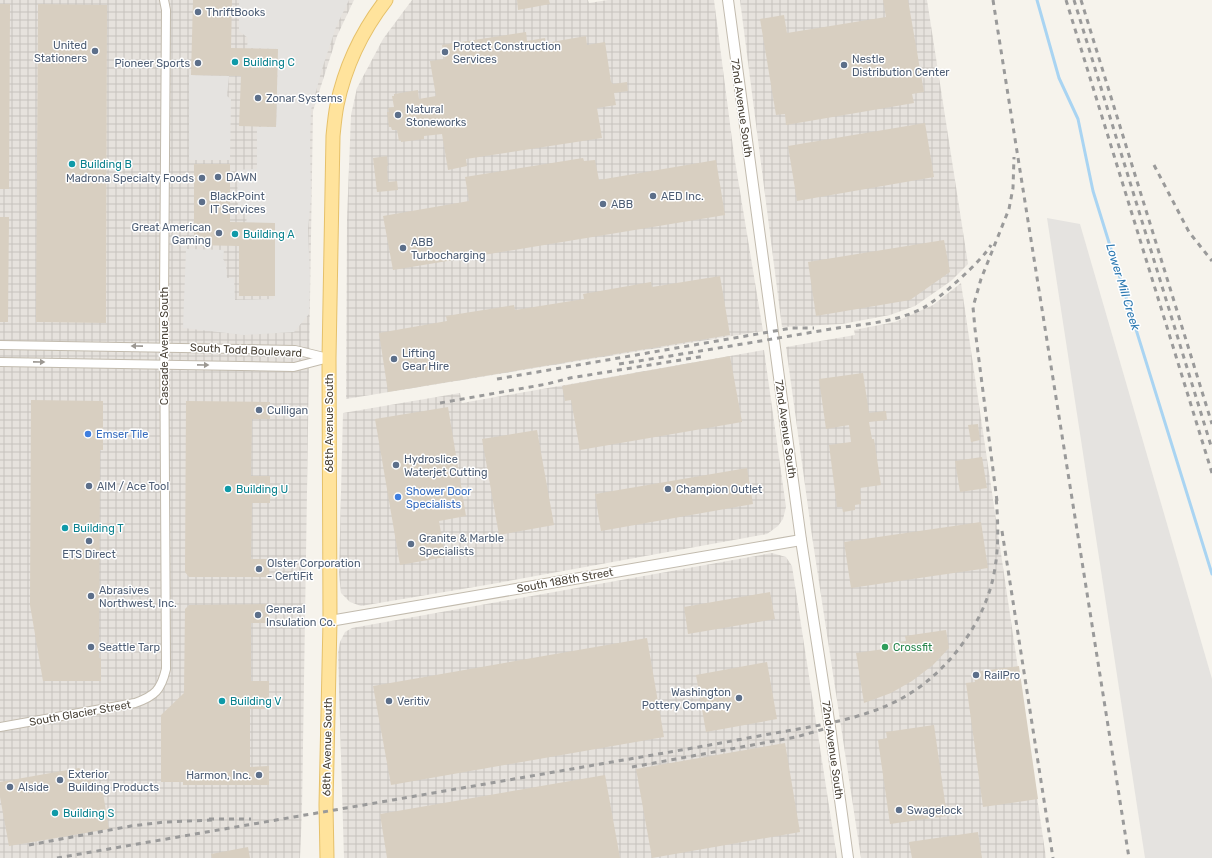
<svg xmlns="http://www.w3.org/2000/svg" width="1212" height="858" font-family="Rubik,sans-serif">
<defs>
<pattern id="industrial-grid" width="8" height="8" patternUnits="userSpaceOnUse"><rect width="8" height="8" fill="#e6e2dd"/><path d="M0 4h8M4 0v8" fill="none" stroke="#c7c3be"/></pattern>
</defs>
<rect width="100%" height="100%" fill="#f6f3ec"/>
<g fill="url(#industrial-grid)">
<path d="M0,0h354l-17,36 -24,75 -11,698 -2,49h-300z"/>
<path d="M412,0h176l1,3 19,-3h106l20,155 29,176 -417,68 1,-180 4,-104 6,-27 26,-49z"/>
<path d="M740,0h187l41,264 -17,17 -36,25 -25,9 -48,9 -60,3z"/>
<path d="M961,283l85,575h-185l-49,-322 -26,-189 69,-12 -1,-5 41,-8 38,-17z"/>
<path d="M764,350l22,157 -3,12 -5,7 -11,8 -275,50 -131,22 -11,-4 -9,-9 -2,-19 4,-161 117,-20 2,10z"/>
<path d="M772,553l14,4 6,9 45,292h-493l-6,-205 2,-11 5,-10 7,-4z"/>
</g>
<g fill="#e5e3e0">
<path d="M239,0h110l-13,27 -14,42 -11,41 -1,35 1,52 -3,32 2,50 -1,35 -15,18 -50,3 -61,-7 3,-79 38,1 -1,9 3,5 1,14h7l1,22 39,-1 1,-75h-29l2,-17 -10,-1 -1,-36 20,-1v-42h19l2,-78 -31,-1 1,-10 -9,-7z"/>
<path d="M189,74l2,1 38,1 -2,20 4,3 -1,61h-41z"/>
<path d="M1047,218l33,6 132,455v179h-67z"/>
</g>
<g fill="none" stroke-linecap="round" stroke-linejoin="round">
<path stroke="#a9d4f2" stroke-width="3" d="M1037,0l22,78 19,41 15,72 119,383"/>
</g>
<g fill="#d8cfc1">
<path d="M193,0h39l-1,48 47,1 -2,78 -37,-1 2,-50 -50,-1z"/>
<path d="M517,0h32l1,4 -32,6z"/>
<path d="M883,0h25l16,92 -12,2 2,9 -128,22 -1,-11 -9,1 -16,-96 24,-4 3,18 99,-16z"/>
<path d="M0,4h10l-1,185h-9z"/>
<path d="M38,4l69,1 -1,318 -70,-1z"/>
<path d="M526,32l1,9 18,-3 1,5 40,-7 1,9 18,-3 6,40 2,2 14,-2 1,9 -14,2 2,12 -19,3 5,30 -136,21 1,7 -19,4 -6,-36 -18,2v3l-23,3v-2l-2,1 -2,-11h-5l-1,-3h-2l-2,-15h2l-1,-4 6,-1 -2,-11h2v-2l24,-4 1,9 17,-3 -6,-35 15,-2 -3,-14z"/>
<path d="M925,123l9,54 -137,24 -9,-55z"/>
<path d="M387,156l1,10h-1l1,16 9,-1 1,9 -21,2 -4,-34z"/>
<path d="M583,158l1,3 11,-1 4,20 117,-20 9,55 -332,55 -10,-54 86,-15 -4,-24z"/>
<path d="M194,164h36v58l45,1v73h-36v-50l-45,-1z"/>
<path d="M0,217h9l-1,105h-8z"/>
<path d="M944,240l6,32 -40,28 -94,16 -8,-54z"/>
<path d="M720,276l10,59 -342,57 -9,-59 68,-12 -1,-5 68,-11 1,5 69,-11 -1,-5 68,-12 1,5z"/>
<path d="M730,356l12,66 -162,28 -9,-50 -6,1 -3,-15z"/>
<path d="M863,373l6,40 17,-2 1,9 -18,2 3,17h2l7,46 -21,3 1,16 -6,1v5l-12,2 -1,-5h-5l-8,-62 22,-3 -2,-17 -23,4 -7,-50z"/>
<path d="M31,400l72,1v49h-3l-1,208h2v23h-58l-13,-76z"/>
<path d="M186,401l84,1v17h-18l-1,57h19v27h-18l-1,56h19l-1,18h-80l-4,-5z"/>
<path d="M448,407l18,109 -27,5 6,36 -45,8 -25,-146z"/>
<path d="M978,424l2,16 -9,2 -3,-17z"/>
<path d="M537,430l17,95 -55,10 -17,-96z"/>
<path d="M982,457l5,31 -27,4 -5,-31z"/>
<path d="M747,468l6,36 -152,27 -6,-37z"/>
<path d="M981,522l7,46 -137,20 -7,-46z"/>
<path d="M770,592l5,27 -87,15 -4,-27z"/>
<path d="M269,604v19h-18v58h18v28h-19v58l19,-1v19h-86v-3h-22v-67l23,-22 1,-84 4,-4z"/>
<path d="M946,630l3,18 -16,17 -21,16 -21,12 -27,10 -8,-50 28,-4 -1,-5 23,-3 -1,-5z"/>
<path d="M647,638l17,99 -273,48 -18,-99z"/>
<path d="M767,662l10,57 -71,13 -10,-57z"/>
<path d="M1019,666l19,133 -55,8 -17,-124 9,-1 -2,-10z"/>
<path d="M934,725l13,91 -57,8 -12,-84 9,-2 -1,-6z"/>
<path d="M785,743l15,89 -148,26 -16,-89z"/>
<path d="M79,768l23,19 7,42 -100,17 -9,-49v-15z"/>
<path d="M605,775l15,83h-233l-7,-44z"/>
<path d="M978,832l4,26h-70l-3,-16z"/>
<path d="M248,847l2,11h-38l-1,-4z"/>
</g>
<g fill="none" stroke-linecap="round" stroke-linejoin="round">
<defs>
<g id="minor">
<path d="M0,345l295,5 33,8"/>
<path d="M0,362l294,5 35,-9"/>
<path d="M0,727l135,-24c20,-7 26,-13 31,-34l-2,-367 2,-292 -2,-10"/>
</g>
<g id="tertiary">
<path d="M728,0l73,540 29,187 18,131"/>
<path d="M330,621l471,-81"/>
</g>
<path id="primary" d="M327,858l-1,-53 4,-184 -1,-263 4,-222c1,-10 2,-21 4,-31 8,-38 25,-74 49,-105"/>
</defs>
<use href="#minor" stroke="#c2bbae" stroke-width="10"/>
<use href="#tertiary" stroke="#c2bbae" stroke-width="12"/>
<use href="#primary" stroke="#e6c16a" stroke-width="15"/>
<use href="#minor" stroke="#fff" stroke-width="8"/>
<use href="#tertiary" stroke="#fff" stroke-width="10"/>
<use href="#primary" stroke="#ffe39c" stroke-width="13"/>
<g stroke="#9a9a9a" stroke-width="3" stroke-dasharray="5 5" stroke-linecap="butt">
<path d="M993,0l136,858"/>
<path d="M1066,0l146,473"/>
<path d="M1074,0l138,449"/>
<path d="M1081,0l131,424"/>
<path d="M1154,165l35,67 23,29"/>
<path d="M619,364c71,-11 142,-23 212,-35 30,-5 64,-6 92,-21 15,-8 60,-48 68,-63"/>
<path d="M497,379l295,-51h22"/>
<path d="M440,403l107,-19 23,-6 135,-22"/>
<path d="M997,501l-22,-172 -2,-22 8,-28 28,-70 4,-21 1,-31"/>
<path d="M1002,531l51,327"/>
<path d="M632,767l164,-30 35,-10"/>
<path d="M209,819h42"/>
<path d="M29,845l102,-19 34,-4 48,-2"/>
<path d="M57,858c183,-32 366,-63 549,-95 53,-9 105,-18 158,-28 54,-10 116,-16 161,-52 35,-28 63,-70 70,-115 4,-24 3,-48 1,-72"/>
</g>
</g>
<defs><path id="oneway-solid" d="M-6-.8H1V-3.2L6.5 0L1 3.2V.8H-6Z"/></defs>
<g fill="#9c9892">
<use href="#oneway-solid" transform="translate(137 346) rotate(-179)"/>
<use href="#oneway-solid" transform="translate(39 362) rotate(1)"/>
<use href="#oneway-solid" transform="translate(203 365) rotate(1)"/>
</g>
<g fill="#5c6f8a" stroke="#fff" stroke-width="1.5">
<circle cx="198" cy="12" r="4"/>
<circle cx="95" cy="51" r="4"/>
<circle cx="445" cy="52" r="4"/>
<circle cx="198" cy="63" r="4"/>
<circle cx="844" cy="65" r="4"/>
<circle cx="258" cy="98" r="4"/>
<circle cx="398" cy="115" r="4"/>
<circle cx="218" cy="177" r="4"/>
<circle cx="202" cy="178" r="4"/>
<circle cx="653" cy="196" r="4"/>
<circle cx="202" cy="202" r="4"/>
<circle cx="603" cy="204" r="4"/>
<circle cx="219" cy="233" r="4"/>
<circle cx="403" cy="248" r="4"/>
<circle cx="394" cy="359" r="4"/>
<circle cx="259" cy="410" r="4"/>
<circle cx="396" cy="465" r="4"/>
<circle cx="89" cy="486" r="4"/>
<circle cx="668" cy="489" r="4"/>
<circle cx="89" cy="541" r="4"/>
<circle cx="411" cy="544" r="4"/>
<circle cx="259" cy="569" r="4"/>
<circle cx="91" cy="596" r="4"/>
<circle cx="258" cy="615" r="4"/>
<circle cx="91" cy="647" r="4"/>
<circle cx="976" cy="675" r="4"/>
<circle cx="739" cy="698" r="4"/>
<circle cx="389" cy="701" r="4"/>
<circle cx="259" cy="775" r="4"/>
<circle cx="60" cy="780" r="4"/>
<circle cx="10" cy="787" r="4"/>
<circle cx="899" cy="810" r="4"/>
</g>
<g fill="#0f9aa8" stroke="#fff" stroke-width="1.5">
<circle cx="235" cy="62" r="4"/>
<circle cx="72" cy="164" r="4"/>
<circle cx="235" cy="234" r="4"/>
<circle cx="228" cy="489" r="4"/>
<circle cx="65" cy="528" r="4"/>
<circle cx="222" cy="701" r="4"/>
<circle cx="55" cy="813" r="4"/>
</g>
<g fill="#3f7fe0" stroke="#fff" stroke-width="1.5">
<circle cx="88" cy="434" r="4"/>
<circle cx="398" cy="497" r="4"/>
</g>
<circle fill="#2e9e5b" stroke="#fff" stroke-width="1.5" cx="885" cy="647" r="4"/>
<g text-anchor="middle" stroke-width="3" stroke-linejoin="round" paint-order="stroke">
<g font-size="11" fill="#4e5e75" stroke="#fff" text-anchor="start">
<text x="206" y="16">ThriftBooks</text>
<text x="87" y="49" text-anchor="end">United<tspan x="87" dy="13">Stationers</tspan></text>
<text x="453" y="50">Protect Construction<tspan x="453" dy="13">Services</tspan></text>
<text x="852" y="63">Nestle<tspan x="852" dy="13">Distribution Center</tspan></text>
<text x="190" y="67" text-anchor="end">Pioneer Sports</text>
<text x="266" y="102">Zonar Systems</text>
<text x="406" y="113">Natural<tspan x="406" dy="13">Stoneworks</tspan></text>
<text x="226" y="181">DAWN</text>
<text x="194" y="182" text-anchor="end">Madrona Specialty Foods</text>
<text x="210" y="200">BlackPoint<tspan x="210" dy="13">IT Services</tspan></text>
<text x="661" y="200">AED Inc.</text>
<text x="611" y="208">ABB</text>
<text x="211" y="231" text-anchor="end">Great American<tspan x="211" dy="13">Gaming</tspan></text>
<text x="411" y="246">ABB<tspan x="411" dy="13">Turbocharging</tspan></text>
<text x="402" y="357">Lifting<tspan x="402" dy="13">Gear Hire</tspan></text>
<text x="267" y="414">Culligan</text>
<text x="404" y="463">Hydroslice<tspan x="404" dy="13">Waterjet Cutting</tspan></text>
<text x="97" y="490">AIM / Ace Tool</text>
<text x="676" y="493">Champion Outlet</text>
<text x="419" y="542">Granite &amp; Marble<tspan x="419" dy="13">Specialists</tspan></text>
<text x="89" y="558" text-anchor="middle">ETS Direct</text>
<text x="267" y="567">Olster Corporation<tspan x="267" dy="13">- CertiFit</tspan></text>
<text x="99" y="594">Abrasives<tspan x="99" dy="13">Northwest, Inc.</tspan></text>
<text x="266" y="613">General<tspan x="266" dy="13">Insulation Co.</tspan></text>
<text x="99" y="651">Seattle Tarp</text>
<text x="984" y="679">RailPro</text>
<text x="731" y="696" text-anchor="end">Washington<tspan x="731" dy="13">Pottery Company</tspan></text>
<text x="397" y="705">Veritiv</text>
<text x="68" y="778">Exterior<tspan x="68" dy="13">Building Products</tspan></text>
<text x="251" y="779" text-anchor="end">Harmon, Inc.</text>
<text x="18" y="791">Alside</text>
<text x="907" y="814">Swagelock</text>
</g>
<g font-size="11" fill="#0d838f" stroke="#fff" text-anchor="start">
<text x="243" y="66">Building C</text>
<text x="80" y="168">Building B</text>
<text x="243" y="238">Building A</text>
<text x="236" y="493">Building U</text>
<text x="73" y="532">Building T</text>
<text x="230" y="705">Building V</text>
<text x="63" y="817">Building S</text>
</g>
<g font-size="11" fill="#4b4439" stroke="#fff">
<text transform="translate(742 108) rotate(82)" y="4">72nd Avenue South</text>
<text transform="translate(164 346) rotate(-90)" y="4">Cascade Avenue South</text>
<text transform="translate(246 350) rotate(3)" y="4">South Todd Boulevard</text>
<text transform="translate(329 423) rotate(-90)" y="4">68th Avenue South</text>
<text transform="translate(786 429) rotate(82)" y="4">72nd Avenue South</text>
<text transform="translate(565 580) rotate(-10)" y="4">South 188th Street</text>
<text transform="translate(80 713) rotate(-10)" y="4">South Glacier Street</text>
<text transform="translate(327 747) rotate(-89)" y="4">68th Avenue South</text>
<text transform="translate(833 750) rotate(82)" y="4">72nd Avenue South</text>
</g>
<g font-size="11" fill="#366cbe" stroke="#fff" text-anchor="start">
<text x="96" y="438">Emser Tile</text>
<text x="406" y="495">Shower Door<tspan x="406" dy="13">Specialists</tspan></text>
</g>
<g font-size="11" fill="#27864d" stroke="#fff" text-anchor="start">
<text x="893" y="651">Crossfit</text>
</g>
<g font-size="12" font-style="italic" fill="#2e7ab2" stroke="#fff">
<text transform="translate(1123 287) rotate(73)" y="4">Lower Mill Creek</text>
</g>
</g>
</svg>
